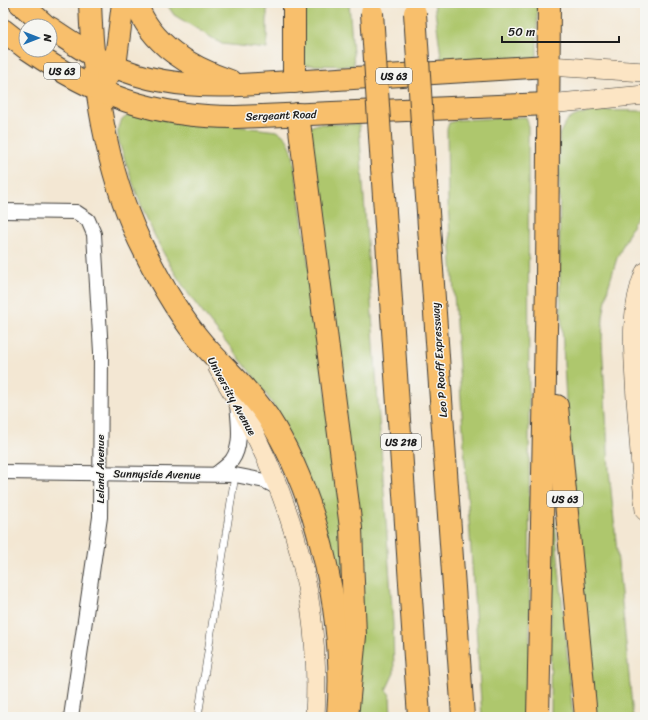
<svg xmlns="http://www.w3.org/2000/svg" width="648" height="720" font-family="Sriracha,sans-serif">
<rect width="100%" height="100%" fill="#f6f6f2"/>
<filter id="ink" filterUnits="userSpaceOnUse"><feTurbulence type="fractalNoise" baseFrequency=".025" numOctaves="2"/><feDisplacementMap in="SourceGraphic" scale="8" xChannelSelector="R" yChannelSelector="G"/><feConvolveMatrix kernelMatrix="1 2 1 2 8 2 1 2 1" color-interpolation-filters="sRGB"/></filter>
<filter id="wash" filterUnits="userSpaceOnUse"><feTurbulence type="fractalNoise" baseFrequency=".012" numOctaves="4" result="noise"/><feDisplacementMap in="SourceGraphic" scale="16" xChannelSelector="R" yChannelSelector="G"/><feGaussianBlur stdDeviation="0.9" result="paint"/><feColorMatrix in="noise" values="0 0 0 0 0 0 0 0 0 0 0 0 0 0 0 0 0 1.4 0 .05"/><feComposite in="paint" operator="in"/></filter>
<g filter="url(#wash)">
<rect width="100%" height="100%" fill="#f3e7d3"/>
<g fill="#aec76d" stroke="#657244">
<path d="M166,3h101v46l-45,-5 -48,-29z"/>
<path d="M302,3h47l5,63 -50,-1z"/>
<path d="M434,3h103v52l-2,3 -93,6z"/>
<path d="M645,111v96l-11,15 -17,36 -9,30 -5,29 -1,25 7,127 24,248h-39l-27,-299 -7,-126 -1,-157c3,-6 6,-13 11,-16 14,-11 57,-8 75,-8z"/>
<path d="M135,114l142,17c10,5 13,13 16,23l46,329 7,135c-14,-44 -28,-88 -42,-132 -7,-20 -11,-42 -20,-61 -22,-45 -59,-82 -89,-122 -31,-42 -53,-90 -69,-140 -6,-18 -19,-44 9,-49z"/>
<path d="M524,117h2l2,5 2,595h-48l-34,-514 -1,-74 2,-6 9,-3z"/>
<path d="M317,124h42l34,500 1,49 -8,17 4,5 1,22h-35l-46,-590z"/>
<path d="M552,492l21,225h-23z"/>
</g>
</g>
<g filter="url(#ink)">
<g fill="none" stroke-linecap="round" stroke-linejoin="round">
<defs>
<path id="lane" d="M198,717l37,-242"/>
<g id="street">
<path d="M3,211l73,1 12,8 6,14 7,118 -1,165 -29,200"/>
<path d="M3,472l232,3 30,6 15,8"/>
<path d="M216,474c5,-4 12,-9 16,-14 11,-15 6,-40 5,-57"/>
</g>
<g id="secondary">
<path d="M548,66l97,6"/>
<path d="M548,104l97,-9"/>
<path d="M645,272c-17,41 -11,84 -9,127 3,37 5,75 9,112"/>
<path d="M218,368c68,111 104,218 97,349"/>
</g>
<g id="primary">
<path d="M20,3l26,23"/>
<path d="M90,3c3,85 16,173 55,249 16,32 35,65 58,92 22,25 46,45 65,73 51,79 78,205 70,299"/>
<path d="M136,3c15,42 54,64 94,78"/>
<path d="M50,28c21,14 41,28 64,38 39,18 84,21 126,19l308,-19"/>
<path d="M3,30l23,18"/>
<path d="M29,50c67,46 125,67 206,67l313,-13"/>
<path d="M107,77l8,-11 8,-63"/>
</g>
<g id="highway">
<path d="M294,3v79"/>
<path d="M298,114l53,414 4,108 -8,81"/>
<path d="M382,167l37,550"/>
<path d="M425,169l38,548"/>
<path d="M557,406l29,311"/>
<path d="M538,717l9,-436 2,-278"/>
</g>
</defs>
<use href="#lane" stroke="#3c3a37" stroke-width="8"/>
<use href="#street" stroke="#3c3a37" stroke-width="16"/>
<use href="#secondary" stroke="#3c3a37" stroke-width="20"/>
<use href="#primary" stroke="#3c3a37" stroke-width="24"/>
<use href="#highway" stroke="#3c3a37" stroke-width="24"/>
<use href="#lane" stroke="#fff" stroke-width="7"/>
<use href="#street" stroke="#fff" stroke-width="14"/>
<use href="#secondary" stroke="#fce5c4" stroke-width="19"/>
<use href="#primary" stroke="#f8bf6c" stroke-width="22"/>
<use href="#highway" stroke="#f8bf6c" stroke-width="22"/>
<defs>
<g id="highway-bridge">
<path d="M372,13l10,154"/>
<path d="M415,13l10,156"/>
</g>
</defs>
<use href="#highway-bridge" stroke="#3c3a37" stroke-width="24" stroke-linecap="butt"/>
<use href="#highway-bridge" stroke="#f8bf6c" stroke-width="22"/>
</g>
</g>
<g text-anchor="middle" stroke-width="3" stroke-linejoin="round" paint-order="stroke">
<g fill="#f6f6f2" stroke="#5d5d5c" stroke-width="1">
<rect x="44" y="63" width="36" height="16" rx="3"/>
<rect x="376" y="68" width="36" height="16" rx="3"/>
<rect x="381" y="434" width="40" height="16" rx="3"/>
<rect x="547" y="491" width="36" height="16" rx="3"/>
</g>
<g font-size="10" font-weight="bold" fill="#1c1c1c">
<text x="62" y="75">US 63</text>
<text x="394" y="80">US 63</text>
<text x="401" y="446">US 218</text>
<text x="565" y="503">US 63</text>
</g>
<g font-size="11" fill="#1c1c1c" stroke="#f6f6f2">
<text transform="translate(281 115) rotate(-2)" y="4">Sergeant Road</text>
<text transform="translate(439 360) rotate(-94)" y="4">Leo P Rooff Expressway</text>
<text transform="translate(232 396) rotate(61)" y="4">University Avenue</text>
<text transform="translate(100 469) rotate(-90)" y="4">Leland Avenue</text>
<text transform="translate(157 474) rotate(1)" y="4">Sunnyside Avenue</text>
</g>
</g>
<rect width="648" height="720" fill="none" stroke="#f6f6f2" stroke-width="16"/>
<g transform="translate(38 38) rotate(90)"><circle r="19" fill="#f6f6f2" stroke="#9f9f9c"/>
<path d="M0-3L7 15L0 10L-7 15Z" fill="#1f6fb2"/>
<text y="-6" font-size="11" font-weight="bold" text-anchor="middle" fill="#1c1c1c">N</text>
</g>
<path d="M502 36v6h117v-6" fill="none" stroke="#1c1c1c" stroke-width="2"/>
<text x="508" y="36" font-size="12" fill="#1c1c1c" stroke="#f6f6f2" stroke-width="3" paint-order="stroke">50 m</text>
</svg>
